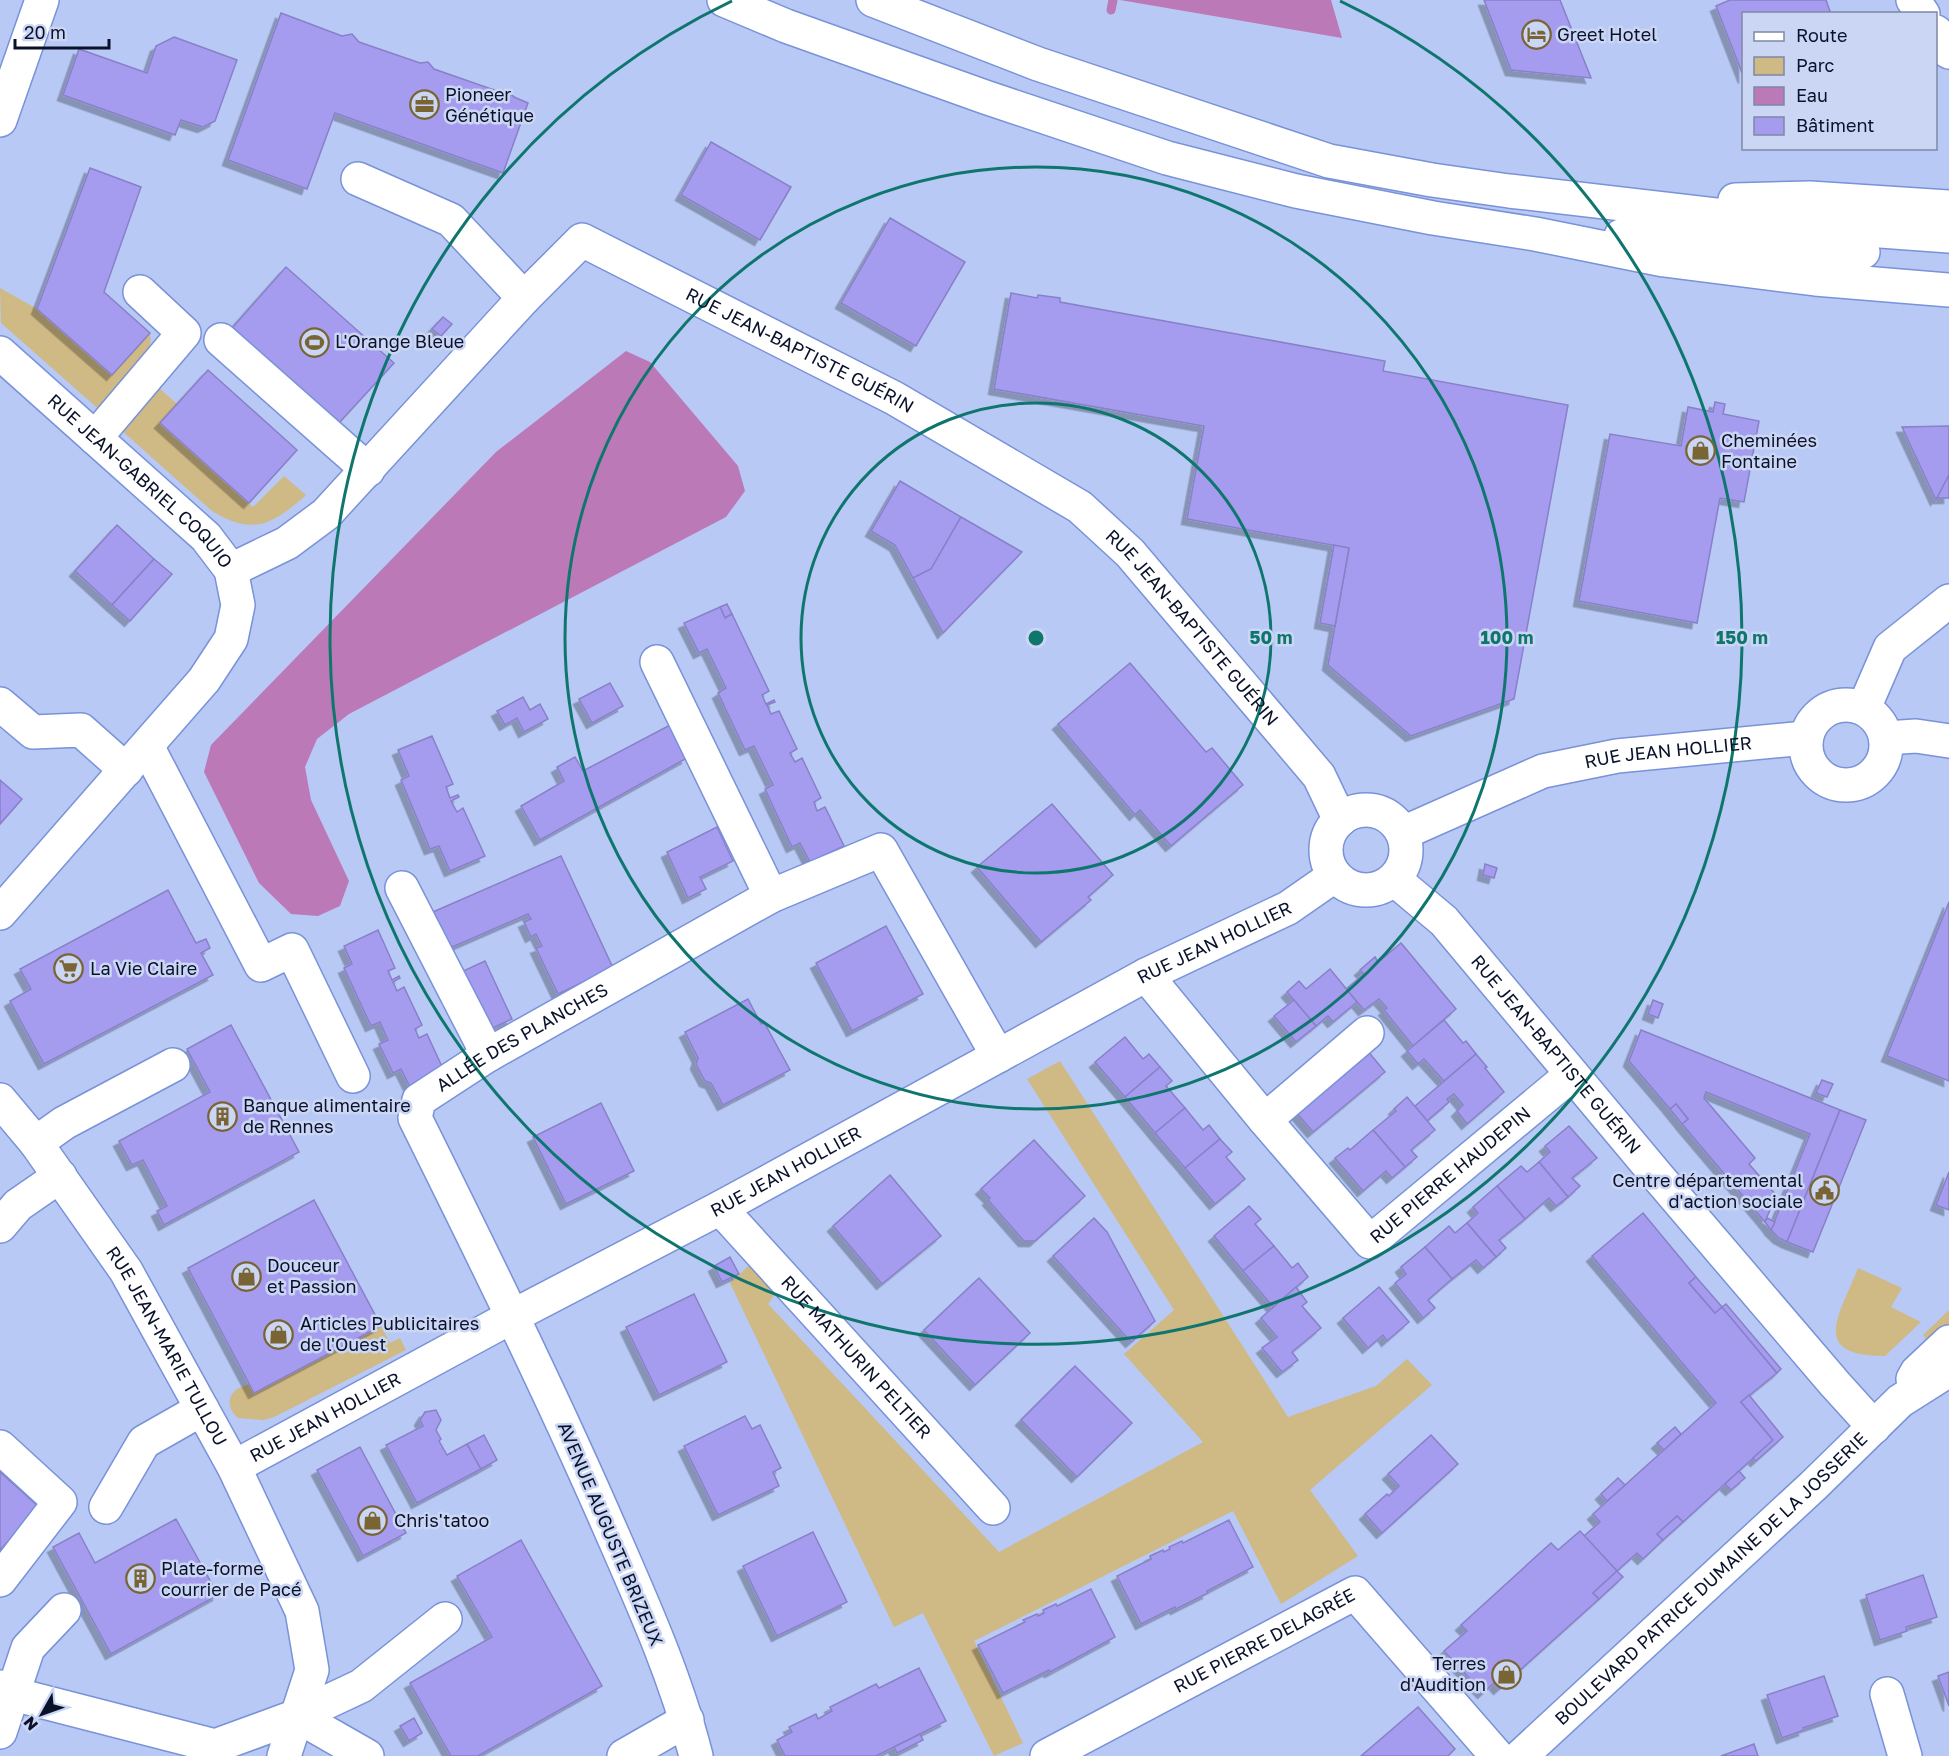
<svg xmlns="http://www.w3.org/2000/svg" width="1949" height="1756" font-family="'Golos Text',sans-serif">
<defs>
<filter id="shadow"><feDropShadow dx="-5.5" dy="5.5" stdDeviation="0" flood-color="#0004"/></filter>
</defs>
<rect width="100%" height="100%" fill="#b8c9f5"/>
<g fill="#cfb985">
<path d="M0,288l37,21 75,66 38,-42c5,32 -27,57 -47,80l-102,-90z"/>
<path d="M158,387l19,17 -17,20 93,83 31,-31 22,19c-34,30 -53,41 -94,16l-92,-82z"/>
<path d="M1060,1061l228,356 88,-31 31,-27 25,26 -122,105 48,66 -77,48 -48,-93 -259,130 49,102 -29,13 -71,-143 -29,14 -164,-344 24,-22 24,29 -10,14 231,248 204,-110 -79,-88 50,-44 -147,-231z"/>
<path d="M1858,1268l44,20 -11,19 30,15 -36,34c-77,0 -45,-41 -27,-88z"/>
<path d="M1949,1310v21l-17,15 -9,-11z"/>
<path d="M381,1326l9,17 10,-5 6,12 -132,67 -10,3 -26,-2c-10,-9 -12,-20 -1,-29z"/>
</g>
<g fill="#bb79b8">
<path d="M1120,0h211l11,38z"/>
<path d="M626,351l24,11 88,104 7,25 -19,26 -377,197 -32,25 -12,28 6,33 38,81 -9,25 -22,10 -27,-2 -32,-31 -55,-111 7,-27 285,-293z"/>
</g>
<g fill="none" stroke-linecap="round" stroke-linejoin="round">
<path stroke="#bb79b8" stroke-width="9" d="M1111,10l2,-10"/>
</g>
<g fill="#a59cef" stroke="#8880c8" stroke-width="1.5" filter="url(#shadow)">
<path d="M1484,0h76l31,78 -80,-8z"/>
<path d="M1730,0h96l5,14h-87v64l-28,-72z"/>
<path d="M281,13l61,23 10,-2 7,8 61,21 8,-1 6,7 63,22 10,-1 7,7 14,6 -25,70 -168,-60 -28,76 -79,-29z"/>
<path d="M174,37l63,23 -22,61 -12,6 -22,-7 -6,15 -112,-40 16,-46 68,24 9,-27z"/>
<path d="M711,142l80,45 -31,53 -79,-45z"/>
<path d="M90,168l51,19 -37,105 46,41 -38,42 -75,-66z"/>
<path d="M890,218l75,44 -49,84 -75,-43z"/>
<path d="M286,267l108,96 -55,60 -107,-95z"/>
<path d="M1011,293l26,5 1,-3 22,3v4l325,59 -2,10 185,34 -54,294 -103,37 -83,-71 21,-117 -162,-29 17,-93 -210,-37z"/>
<path d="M443,317l9,7 -11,12 -9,-7z"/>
<path d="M208,370l89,80 -48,53 -89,-80z"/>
<path d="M1715,402l10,2 -2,10 36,7 -15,81 -24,-4 -23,125 -118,-22 31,-167 71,12 7,-39 25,5z"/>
<path d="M1949,426v49l-13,25 -34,-73z"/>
<path d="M1949,475v23h-12z"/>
<path d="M900,481l61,36 -30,52 -18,9 -18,-33 -24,-14z"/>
<path d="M961,517l61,35 -79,81 -30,-55 18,-9z"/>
<path d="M117,525l37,34 -42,46 -37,-34z"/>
<path d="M1334,545l15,3 -14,78 -15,-3z"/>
<path d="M154,559l18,15 -42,47 -18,-16z"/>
<path d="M727,604l5,10 -7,4 -5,-11z"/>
<path d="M720,607l5,11 7,-4 37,77 -7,4 4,9 8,-4 1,2 -8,3 4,9 8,-3 18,38 -7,4 5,9 7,-4 19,40 -7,4 3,9 8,-4 19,39 -34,16 -10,-19 -8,4 -27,-58 8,-4 -19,-39 -9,4 -27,-57 8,-5 -19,-39 -8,4 -15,-30z"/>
<path d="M1130,663l76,89 6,-4 31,37 -72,61 -31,-36 -5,5 -77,-91z"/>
<path d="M610,683l13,23 -31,17 -13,-24z"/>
<path d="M523,697l7,13 10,-6 8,15 -24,13 -7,-14 -12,7 -8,-14z"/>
<path d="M670,725l17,33 -147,82 -19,-34 43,-25 -7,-14 18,-10 8,14z"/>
<path d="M432,736l21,48 -7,3 4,11 8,-3 1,2 -8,4 6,11 6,-4 22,48 -35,15 -11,-25 -9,3 -29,-69 8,-4 -11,-26z"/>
<path d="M0,780l22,19 -22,25z"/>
<path d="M1052,804l61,71 -25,22 3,3 -50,42 -64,-75z"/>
<path d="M717,827l16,34 -33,16 6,12 -18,9 -21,-46z"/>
<path d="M561,856l52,112 -55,26 -22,-46 6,-2 -6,-12 -5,3 -7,-15 7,-3 -3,-5 -78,34 -17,-36z"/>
<path d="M1485,864l12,4 -3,10 -11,-3z"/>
<path d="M168,890l28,53 10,-4 4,9 -9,5 12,22 -169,89 -34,-63 21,-12 -11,-20z"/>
<path d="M1949,902v179l-62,-25z"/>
<path d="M886,926l37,68 -71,37 -36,-68z"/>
<path d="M378,930l17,38 -7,3 4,9 7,-4 1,2 -7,4 4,9 7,-4 18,38 -7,4 4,9 8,-4 17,37 -34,16 -9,-18 -8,4 -14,-29 9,-4 -8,-18 -9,4 -27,-58 8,-4 -8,-18z"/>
<path d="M1401,943l55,66 -43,37 -29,-36 3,-2 -8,-9 -15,11 -18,-21 18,-15 -4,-4 15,-13 3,5z"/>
<path d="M485,961l27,58 -24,11 -27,-58z"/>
<path d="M1330,969l27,33 -24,20 -5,-6 -12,10 -29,-34 12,-11 7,8z"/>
<path d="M748,999l13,25 3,-2 26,48 -67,35 -12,-22 -6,-2 -9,-17 2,-6 -13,-26z"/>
<path d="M1294,1000l22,26 -20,16 -22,-26z"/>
<path d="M1653,1000l10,4 -5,14 -10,-4z"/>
<path d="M1444,1020l19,23 3,-2 10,13 -32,27 -20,-22 -6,5 -11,-13z"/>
<path d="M231,1025l68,127 -135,73 -7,-14 10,-5 -24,-46 -11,5 -13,-24 91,-49 -23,-43z"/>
<path d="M1641,1030l199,80 -53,132 -8,-4 -8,-8 39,-96 -104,-42 -2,6 51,60 -6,6 27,31 -11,27 -83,-98 6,-5 -12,-15 -6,5 -41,-48z"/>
<path d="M1125,1037l18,22 6,-5 11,13 -35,30 -30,-35z"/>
<path d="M1367,1050l18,22 -72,60 -18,-21z"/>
<path d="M1476,1054l11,13 -2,1 19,24 -37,32 -10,-13 6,-6 -9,-11 -7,5 2,3 -22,19 -12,-15z"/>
<path d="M1160,1067l12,14 -6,5 19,22 -30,25 -30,-36z"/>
<path d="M1822,1080l11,4 -6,13 -11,-4z"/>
<path d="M1407,1097l28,33 -24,20 6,7 -12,10 -32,-37 23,-19 -2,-2z"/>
<path d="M601,1103l33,68 -68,33 -33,-67z"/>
<path d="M1676,1104l12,15 -6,5 -12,-15z"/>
<path d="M1185,1108l18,22 6,-5 11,14 -35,29 -30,-35z"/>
<path d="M1840,1110l26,10 -53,132 -26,-10z"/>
<path d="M1569,1126l28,32 -25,20 8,8 -12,11 -29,-35 11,-10 -5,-6z"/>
<path d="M1373,1130l32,37 -13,11 -6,-7 -23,20 -28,-33 13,-10 2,2z"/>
<path d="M1220,1139l12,13 -6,5 19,22 -30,25 -30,-36z"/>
<path d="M1034,1140l51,56 -50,45h-11l-36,-41 2,-2 -9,-9z"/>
<path d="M1539,1162l29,35 -12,9 -7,-8 -24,21 -28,-33 24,-20 6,6z"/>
<path d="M1949,1172v38l-13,-5z"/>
<path d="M890,1175l51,61 -59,48 -49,-58z"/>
<path d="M1497,1186l28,33 -26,21 7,8 -10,9 -29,-34 11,-10 -5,-6z"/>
<path d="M314,1200l67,126 -127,67 -66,-125z"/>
<path d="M1249,1206l12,13 -6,5 19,22 -31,25 -29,-35z"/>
<path d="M1643,1213l53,64 -7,6 26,30 7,-6 55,66 -36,29 32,38 -90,82 -6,-6 -20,18 6,6 -20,19 -6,-6 -20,18 -33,-35 16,-14 -7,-8 123,-111 -124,-147z"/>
<path d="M1094,1218l13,14 48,89 -24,21 -78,-86z"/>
<path d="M1767,1218l8,4 -4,8 -6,-8z"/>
<path d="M1467,1223l29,34 -13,11 -7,-8 -24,19 -27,-32 24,-21 6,7z"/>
<path d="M1274,1246l18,22 6,-5 10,14 -35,30 -30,-36z"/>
<path d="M1425,1247l27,32 -24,21 7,8 -12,10 -28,-35 11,-9 -5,-7z"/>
<path d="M730,1257l9,17 -17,8 -8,-16z"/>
<path d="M1696,1277l26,30 -7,6 -26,-30z"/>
<path d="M979,1278l51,55 -55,52 -51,-55z"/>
<path d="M1296,1287l11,15 -5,4 19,22 -29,24 6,8 -16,12 -20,-24 15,-11 -16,-19z"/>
<path d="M1379,1287l30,35 -22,19 -4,-6 -15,13 -25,-30z"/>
<path d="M694,1294l33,68 -68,33 -33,-68z"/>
<path d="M1726,1304l55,65 -4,4 -55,-66z"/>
<path d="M1075,1366l57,57 -55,54 -56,-57z"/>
<path d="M1749,1395l34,42 -27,24 -3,-3 20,-18 -32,-38z"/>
<path d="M436,1410l5,10 -5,10 5,9 -2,2 8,14 20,-11 14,25 -64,34 -31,-58 37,-19 -3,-6 5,-8z"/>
<path d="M745,1416l7,13 8,-4 21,43 -8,4 6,14 -61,29 -34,-69z"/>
<path d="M1675,1427l6,7 -17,16 -7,-7z"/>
<path d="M484,1435l13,25 -16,9 -14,-25z"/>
<path d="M1431,1435l27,29 -76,69 -17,-19 22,-20 2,2 10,-10 -11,-12z"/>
<path d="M360,1447l46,86 -43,23 -46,-86z"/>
<path d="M1739,1471l6,7 -14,12 -6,-6z"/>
<path d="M0,1472l39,35 -39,43z"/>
<path d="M1618,1478l7,7 -18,16 -6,-7z"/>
<path d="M1677,1516l6,6 -20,18 -6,-6z"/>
<path d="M176,1519l42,76 -107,59 -58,-107 26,-14 16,30z"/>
<path d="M1229,1520l24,47 -46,24 1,2 -32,16 -1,-2 -34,17 -24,-48 34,-17 -1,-3 13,-6 1,2 6,-3 -1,-2 13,-6 1,2z"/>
<path d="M1580,1531l37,40 -24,22 6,6 -100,90 -5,-6 -11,10 -39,-42 23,-20 -6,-6 90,-82 7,7z"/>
<path d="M813,1532l34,70 -70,34 -34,-70z"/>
<path d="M521,1540l81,146 -124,70h-27l-41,-73 82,-46 -35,-61z"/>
<path d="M1617,1571l6,6 -24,22 -6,-6z"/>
<path d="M1923,1575l14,42 -31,10 1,4 -27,9 -14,-45z"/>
<path d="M1091,1589l24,48 -63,34 -2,1 -1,-2 -46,23 -25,-48 47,-23 -2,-2 14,-6 1,2 6,-3 -1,-3 13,-6 1,2z"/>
<path d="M919,1668l27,53 -70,35h-91l-8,-16 15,-8 -3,-5 27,-13 2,5 14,-8 -2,-4 46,-23 3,4z"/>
<path d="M1949,1672v34l-11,-30z"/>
<path d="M1824,1676l14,40 -35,12 1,2 -22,8 -15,-43z"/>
<path d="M1418,1707l37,42 -7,7h-87z"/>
<path d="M414,1718l8,15 -13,8 -9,-15z"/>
<path d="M920,1734l3,6 -26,13 -3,-6z"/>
<path d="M1754,1744l4,12h-37z"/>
</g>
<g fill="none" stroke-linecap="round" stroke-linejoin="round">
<defs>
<g id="minor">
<path d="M1913,0l10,14"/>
<path d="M1936,32l13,20"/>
<path d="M0,120l42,-120"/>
<path d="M358,179l93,41 73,78"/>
<path d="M221,340l147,130"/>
<path id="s1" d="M0,353l206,184 25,33 7,35 -7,34 -27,41 -204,233"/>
<path d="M95,438l89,-105 -44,-41"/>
<path id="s2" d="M231,570l56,-27 39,-29 198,-216 58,-58 312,158 186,109 50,46 189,223 21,44"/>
<path d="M657,662l114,234"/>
<path d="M0,704l33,28 48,-2 45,40"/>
<circle cx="1846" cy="745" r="40"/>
<path d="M1864,708l26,-60 59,-47"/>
<path d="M1886,738l30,-2 33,5"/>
<path d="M147,746l114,219 31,-15 61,126"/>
<circle cx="1366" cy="850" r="40"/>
<path id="s3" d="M1403,833l140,-62 74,-15 188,-18"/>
<path id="s4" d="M1395,880l49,41 215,257 176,206 39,43"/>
<path d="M402,888l86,167"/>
<path id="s5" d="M1146,975l119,145 105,122 201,-167"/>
<path id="s6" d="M0,1100l36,43 90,128 108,196 68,144 10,59 -28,86"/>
<path d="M1265,1120l102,-87"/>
<path d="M36,1143l28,-20 109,-58"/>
<path id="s7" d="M720,1208l273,300"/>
<path d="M0,1226l18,-21 42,-29"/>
<path d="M1913,1379l4,-7 32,-30"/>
<path d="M0,1447l60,55 -60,78"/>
<path id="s8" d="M234,1467l279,-151 207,-108 426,-233 142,-67 46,-32"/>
<path d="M106,1507l38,-65 58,-33"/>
<path d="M0,1687l13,7 202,52 82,-30 64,-30 84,-67"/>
<path d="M1887,1694l18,62"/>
<path d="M297,1716l70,40"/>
<path d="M0,1732l28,-84 36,-38"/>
<path d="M624,1756l63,-36"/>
<path id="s9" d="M696,1756c-21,-83 -58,-163 -92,-241 -59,-134 -124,-266 -189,-397l4,-18 69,-45 283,-159 110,-46 117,206"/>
<path id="s10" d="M1047,1756l308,-163 142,163"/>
<path id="s11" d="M1521,1756l292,-270 87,-85 49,-31"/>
</g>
<g id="major">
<path d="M724,0l62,26 199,71 182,61 129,33 137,27 102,16 129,26 151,19 134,11"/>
<path d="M873,0l165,64 291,97 103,19 77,11 303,35 137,10"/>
<path d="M1735,200l75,-2 139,9"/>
<path d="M1621,236l44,1 198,15"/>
</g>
</defs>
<use href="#minor" stroke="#7992d8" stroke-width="36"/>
<use href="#major" stroke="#7992d8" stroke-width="36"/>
<use href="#minor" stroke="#fff" stroke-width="33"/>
<use href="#major" stroke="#fff" stroke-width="33"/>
</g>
<g fill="none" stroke="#0f766e" stroke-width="3">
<circle cx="1036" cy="638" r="235"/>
<circle cx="1036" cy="638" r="471"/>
<path d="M1340 1A706 706 0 1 1 732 1"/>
</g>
<defs>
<symbol id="hotel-ring" viewBox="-11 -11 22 22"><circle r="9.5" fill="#cbd6f4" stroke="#796534" stroke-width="1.5"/><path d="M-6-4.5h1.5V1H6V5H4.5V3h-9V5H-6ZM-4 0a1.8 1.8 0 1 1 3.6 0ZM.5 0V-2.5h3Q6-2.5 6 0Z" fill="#796534"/></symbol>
<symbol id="office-ring" viewBox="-11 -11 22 22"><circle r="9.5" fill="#cbd6f4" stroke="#796534" stroke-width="1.5"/><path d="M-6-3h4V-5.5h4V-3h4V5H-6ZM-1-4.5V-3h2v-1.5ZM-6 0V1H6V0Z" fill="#796534"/></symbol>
<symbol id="stadium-ring" viewBox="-11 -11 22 22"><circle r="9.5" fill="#cbd6f4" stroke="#796534" stroke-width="1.5"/><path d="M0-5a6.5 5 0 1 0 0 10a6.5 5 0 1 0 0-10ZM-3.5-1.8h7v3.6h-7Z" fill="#796534"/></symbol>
<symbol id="shop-ring" viewBox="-11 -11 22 22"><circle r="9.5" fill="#cbd6f4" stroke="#796534" stroke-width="1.5"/><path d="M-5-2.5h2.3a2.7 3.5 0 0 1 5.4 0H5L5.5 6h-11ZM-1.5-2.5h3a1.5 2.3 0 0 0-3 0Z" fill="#796534"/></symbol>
<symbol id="supermarket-ring" viewBox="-11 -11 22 22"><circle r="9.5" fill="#cbd6f4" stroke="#796534" stroke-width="1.5"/><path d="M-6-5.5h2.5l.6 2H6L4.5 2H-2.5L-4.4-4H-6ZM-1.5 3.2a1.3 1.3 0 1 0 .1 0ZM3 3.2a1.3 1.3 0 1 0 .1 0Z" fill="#796534"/></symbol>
<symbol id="building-ring" viewBox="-11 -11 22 22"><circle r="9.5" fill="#cbd6f4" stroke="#796534" stroke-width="1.5"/><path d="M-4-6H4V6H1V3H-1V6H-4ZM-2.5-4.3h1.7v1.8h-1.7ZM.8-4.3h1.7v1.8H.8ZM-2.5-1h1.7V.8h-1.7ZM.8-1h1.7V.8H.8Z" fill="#796534"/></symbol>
<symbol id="civic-ring" viewBox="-11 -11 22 22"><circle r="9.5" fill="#cbd6f4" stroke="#796534" stroke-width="1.5"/><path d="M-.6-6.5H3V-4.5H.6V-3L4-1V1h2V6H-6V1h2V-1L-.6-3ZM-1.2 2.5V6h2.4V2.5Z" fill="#796534"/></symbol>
</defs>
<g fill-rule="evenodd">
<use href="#hotel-ring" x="1520" y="18" width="33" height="33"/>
<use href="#office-ring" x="408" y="88" width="33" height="33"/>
<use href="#stadium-ring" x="298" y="326" width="33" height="33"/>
<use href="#shop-ring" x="1684" y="434" width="33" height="33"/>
<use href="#supermarket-ring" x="52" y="952" width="33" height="33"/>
<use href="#building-ring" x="206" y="1100" width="33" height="33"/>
<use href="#civic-ring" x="1808" y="1174" width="33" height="33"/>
<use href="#shop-ring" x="230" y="1260" width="33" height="33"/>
<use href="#shop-ring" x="262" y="1318" width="33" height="33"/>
<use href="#shop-ring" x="356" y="1504" width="33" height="33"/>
<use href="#building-ring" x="124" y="1562" width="33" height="33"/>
<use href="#shop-ring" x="1490" y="1658" width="33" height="33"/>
</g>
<g text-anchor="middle" stroke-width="5" stroke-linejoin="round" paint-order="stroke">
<g font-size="18" fill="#0a122b" stroke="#cbd6f4" text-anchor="start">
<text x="1557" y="41">Greet Hotel</text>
<text x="445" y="101">Pioneer<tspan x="445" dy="21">Génétique</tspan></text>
<text x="335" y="348">L'Orange Bleue</text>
<text x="1721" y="447">Cheminées<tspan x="1721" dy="21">Fontaine</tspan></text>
<text x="90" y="975">La Vie Claire</text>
<text x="243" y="1112">Banque alimentaire<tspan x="243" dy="21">de Rennes</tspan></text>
<text x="1803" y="1187" text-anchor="end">Centre départemental<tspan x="1803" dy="21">d'action sociale</tspan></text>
<text x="267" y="1272">Douceur<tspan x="267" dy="21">et Passion</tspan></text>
<text x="300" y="1330">Articles Publicitaires<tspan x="300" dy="21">de l'Ouest</tspan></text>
<text x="394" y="1527">Chris'tatoo</text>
<text x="161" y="1575">Plate-forme<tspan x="161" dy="21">courrier de Pacé</tspan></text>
<text x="1486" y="1670" text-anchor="end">Terres<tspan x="1486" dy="21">d'Audition</tspan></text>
</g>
<g font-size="18" fill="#0a122b" stroke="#cbd6f4">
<text dy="6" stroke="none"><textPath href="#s2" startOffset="730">RUE JEAN-BAPTISTE GUÉRIN</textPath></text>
<text dy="6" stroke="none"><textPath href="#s1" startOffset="190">RUE JEAN-GABRIEL COQUIO</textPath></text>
<text dy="6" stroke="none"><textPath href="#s2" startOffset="1216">RUE JEAN-BAPTISTE GUÉRIN</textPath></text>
<text dy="6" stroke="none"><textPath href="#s3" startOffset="280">RUE JEAN HOLLIER</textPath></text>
<text dy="6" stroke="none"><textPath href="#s8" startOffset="1112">RUE JEAN HOLLIER</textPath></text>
<text dy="6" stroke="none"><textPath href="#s9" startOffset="837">ALLÉE DES PLANCHES</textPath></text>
<text dy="6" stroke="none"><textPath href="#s4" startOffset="238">RUE JEAN-BAPTISTE GUÉRIN</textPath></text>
<text dy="6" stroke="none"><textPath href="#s8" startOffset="626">RUE JEAN HOLLIER</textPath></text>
<text dy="6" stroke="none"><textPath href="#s5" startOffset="453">RUE PIERRE HAUDEPIN</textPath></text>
<text dy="6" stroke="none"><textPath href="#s6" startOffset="298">RUE JEAN-MARIE TULLOU</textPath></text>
<text dy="6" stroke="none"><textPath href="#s7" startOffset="202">RUE MATHURIN PELTIER</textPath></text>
<text dy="6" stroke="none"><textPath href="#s8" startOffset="104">RUE JEAN HOLLIER</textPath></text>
<text transform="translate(610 1534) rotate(67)" y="6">AVENUE AUGUSTE BRIZEUX</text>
<text dy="6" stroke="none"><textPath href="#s11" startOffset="260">BOULEVARD PATRICE DUMAINE DE LA JOSSERIE</textPath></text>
<text dy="6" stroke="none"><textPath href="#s10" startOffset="246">RUE PIERRE DELAGRÉE</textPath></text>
</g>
</g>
<circle cx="1036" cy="638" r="9" fill="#0f766e" stroke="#cbd6f4" stroke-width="3"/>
<g font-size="18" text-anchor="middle" font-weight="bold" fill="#0f766e" stroke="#cbd6f4" stroke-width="5" stroke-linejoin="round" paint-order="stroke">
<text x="1271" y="644">50 m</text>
<text x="1507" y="644">100 m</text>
<text x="1742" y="644">150 m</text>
</g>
<rect x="1742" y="12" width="195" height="138" fill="#cbd6f4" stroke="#7e88a4" stroke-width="1.5"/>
<rect x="1754" y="32" width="30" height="9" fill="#ffffff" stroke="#7e88a4" stroke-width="1.5"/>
<text x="1796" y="42" font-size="18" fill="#0a122b">Route</text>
<rect x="1754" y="57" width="30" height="18" fill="#cfb985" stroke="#7e88a4" stroke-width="1.5"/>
<text x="1796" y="72" font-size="18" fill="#0a122b">Parc</text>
<rect x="1754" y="87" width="30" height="18" fill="#bb79b8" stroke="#7e88a4" stroke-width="1.5"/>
<text x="1796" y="102" font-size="18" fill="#0a122b">Eau</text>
<rect x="1754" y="117" width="30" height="18" fill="#a59cef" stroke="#7e88a4" stroke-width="1.5"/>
<text x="1796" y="132" font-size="18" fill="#0a122b">Bâtiment</text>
<g transform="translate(42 1714) rotate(230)" stroke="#cbd6f4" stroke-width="4.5" paint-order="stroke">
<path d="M0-4.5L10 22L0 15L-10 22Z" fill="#0a122b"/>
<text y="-9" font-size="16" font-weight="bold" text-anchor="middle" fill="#0a122b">N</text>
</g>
<path d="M15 39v9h94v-9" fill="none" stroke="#0a122b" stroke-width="3"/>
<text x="24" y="39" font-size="18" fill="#0a122b" stroke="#cbd6f4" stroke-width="4.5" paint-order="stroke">20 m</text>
</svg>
